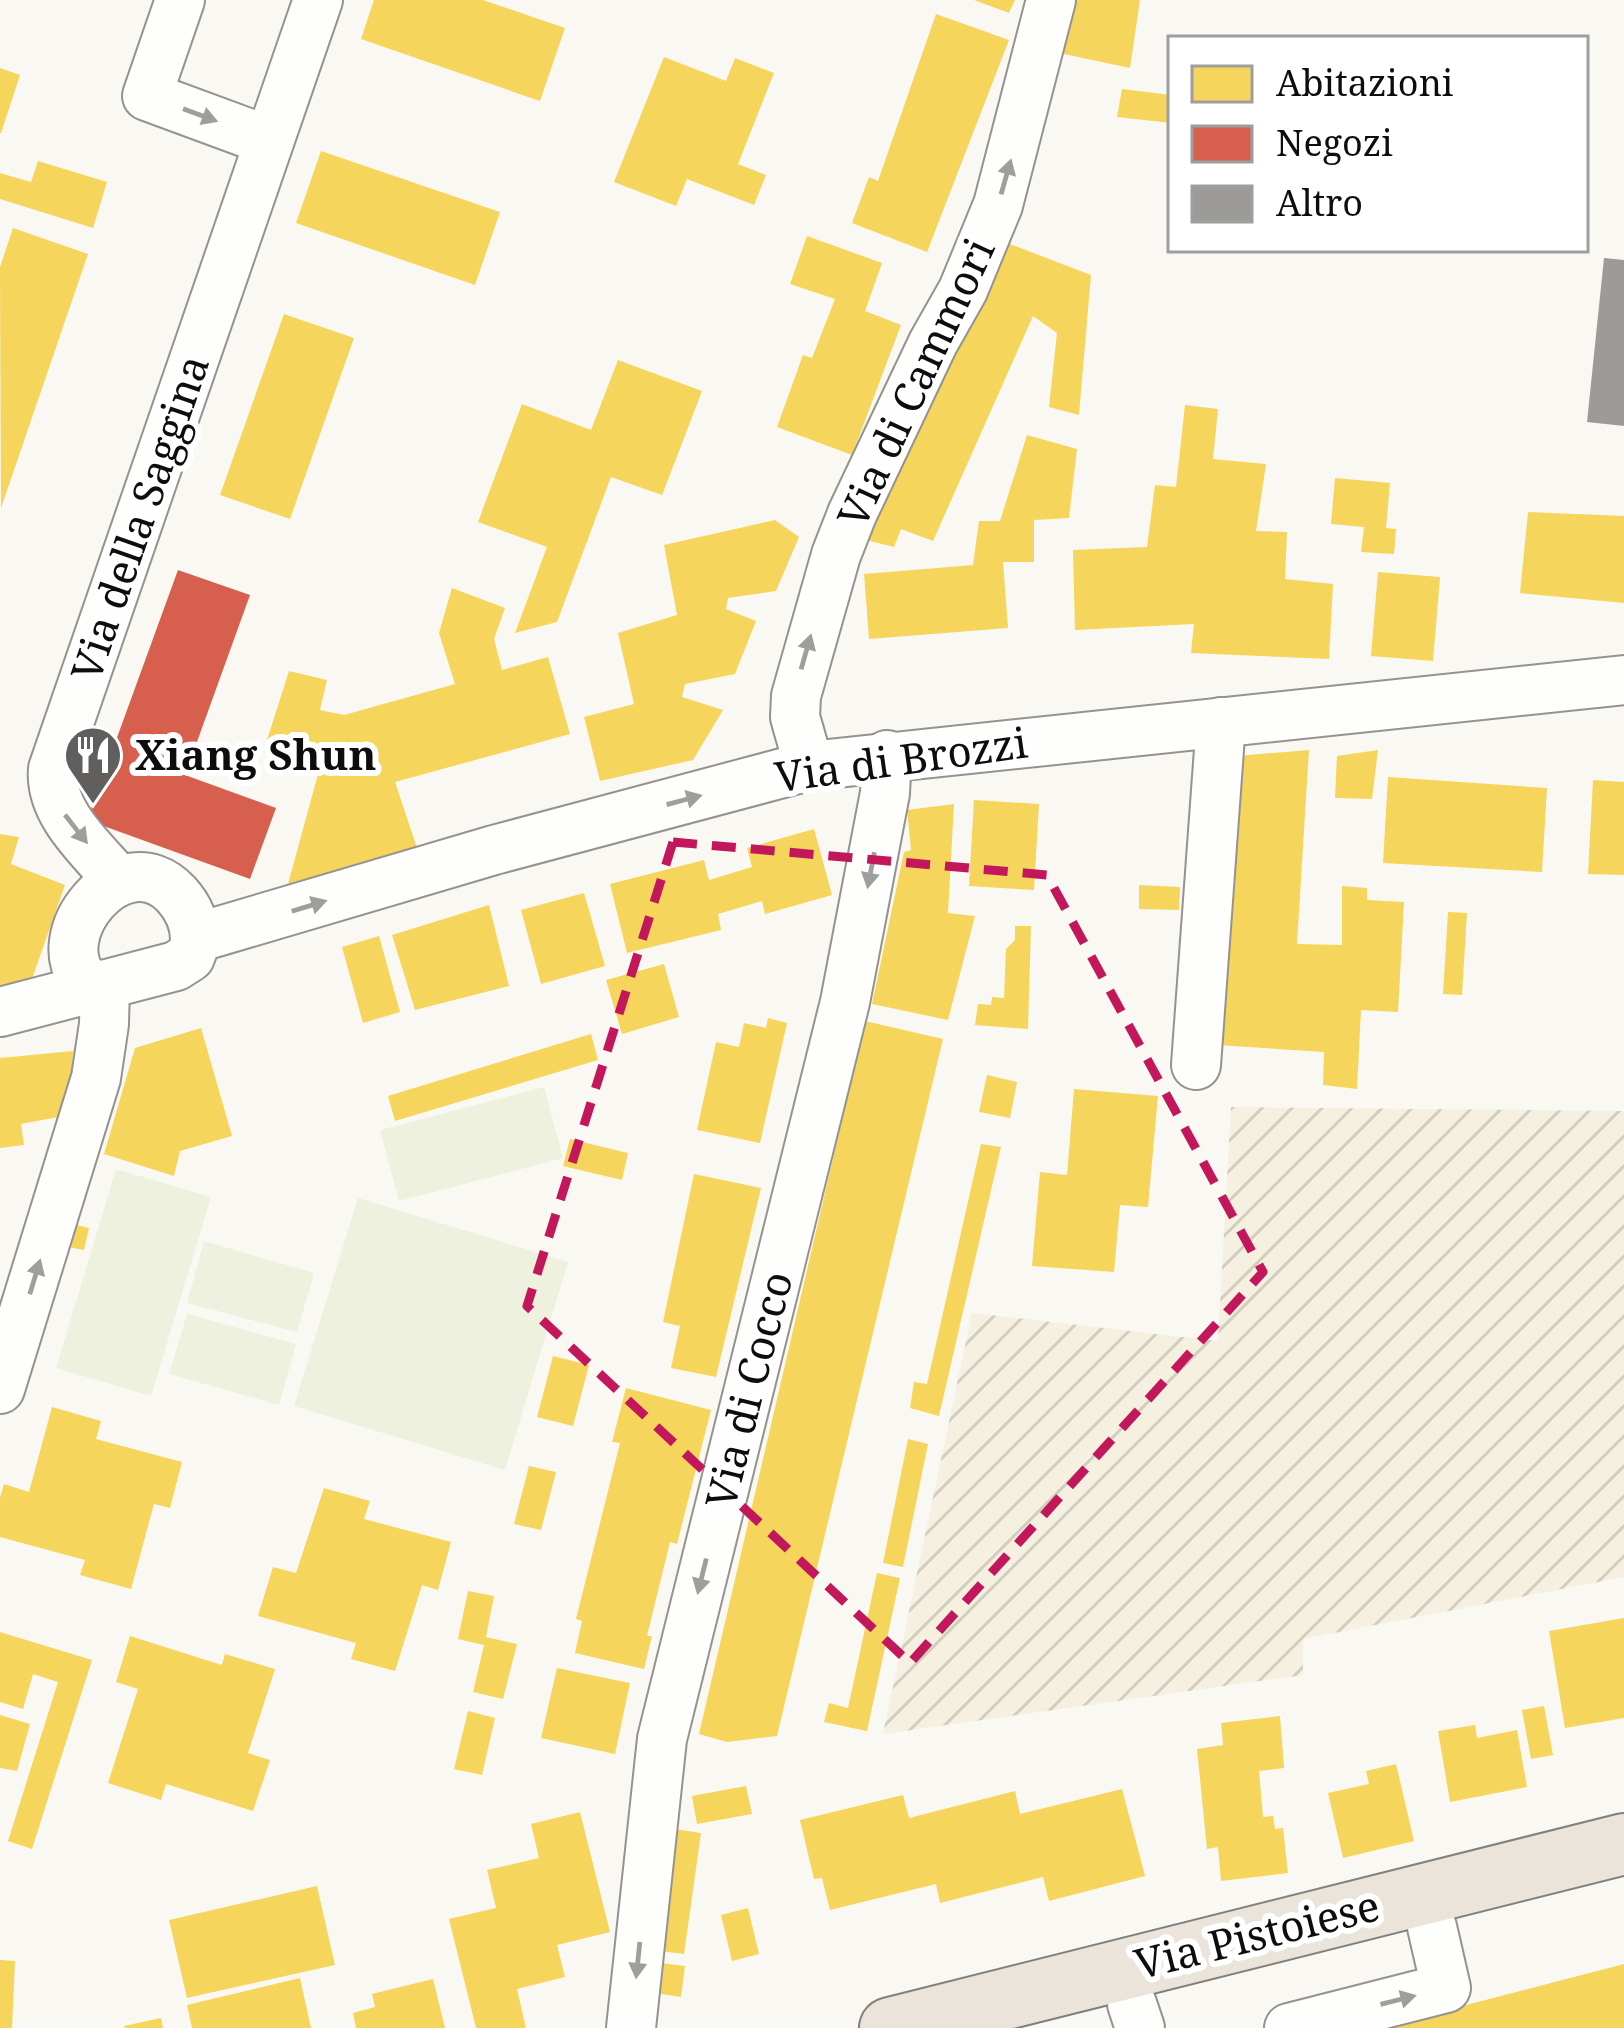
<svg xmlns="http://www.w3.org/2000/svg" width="1624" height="2028" font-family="'Noto Serif',serif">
<defs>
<pattern id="farmland-furrows" width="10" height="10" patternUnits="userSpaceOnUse" patternTransform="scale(3)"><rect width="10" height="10" fill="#f5f0e0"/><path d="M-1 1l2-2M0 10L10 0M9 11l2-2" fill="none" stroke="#d1cdbf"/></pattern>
</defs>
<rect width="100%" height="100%" fill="#faf8f2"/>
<path fill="url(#farmland-furrows)" d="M1231,1107l393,4v466l-321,62v36l-420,59 89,-421 246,28z"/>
<g fill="#eef1de">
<path d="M544,1087l19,71 -164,43 -19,-71z"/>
<path d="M116,1169l95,28 -60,199 -95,-28z"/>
<path d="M358,1198l210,64 -63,208 -211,-64z"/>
<path d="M204,1241l110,32 -17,59 -110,-29z"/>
<path d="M187,1314l109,30 -17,61 -110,-31z"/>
</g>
<g fill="#f6d55c">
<path d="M374,0h109l82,28 -25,73 -179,-62z"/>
<path d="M974,0h41l-6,13z"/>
<path d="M1072,0h68l-10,68 -71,-15z"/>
<path d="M936,14l73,26 -82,212 -75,-29 17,-46 9,4z"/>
<path d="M664,57l62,24 9,-23 39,15 -36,91 28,11 -12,30 -67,-26 -11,27 -62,-24z"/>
<path d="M0,68l20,7 -19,58h-1z"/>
<path d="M1122,89l49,6v28l-54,-6z"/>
<path d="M321,151l179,61 -25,73 -179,-62z"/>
<path d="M38,161l69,21 -14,46 -93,-29v-26l31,9z"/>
<path d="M13,228l75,26 -87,254 -1,-241z"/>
<path d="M807,236l75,27 -17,48 36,14 -49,130 -75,-28 26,-72 9,3 23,-59 -45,-15z"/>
<path d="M1002,241l89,34 -12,140 -30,-8 8,-74 -24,-17 -100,225 -32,-12 -7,18 -32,-8z"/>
<path d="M284,314l70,24 -64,181 -70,-24z"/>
<path d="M618,360l84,31 -26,68 -14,36 -51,-18 -54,145 -42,11 32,-86 -69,-25 44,-118 69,26z"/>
<path d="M1185,405l33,4 -5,50 53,5 -10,67 31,1 -2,47 48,5 -4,75 -138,-6 3,-29 -119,6 -2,-80 74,-3 8,-62 21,2z"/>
<path d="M1027,435l50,14 -8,69 -35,2v42h-31l5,66 -139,11 -5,-65 109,-9 6,-44h21z"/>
<path d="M1335,478l55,5 -4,45 10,1 -2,25 -33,-2 3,-25 -33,-3z"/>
<path d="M1528,512l96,4v87l-104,-10z"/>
<path d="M775,520l24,17 -23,54 -48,7 -2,11 30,12 -21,53 -50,10 -3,13 41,13 -30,50 -93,21 -16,-64 50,-13 -16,-71 59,-18 -13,-70z"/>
<path d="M1378,572l62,5 -7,84 -62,-5z"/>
<path d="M452,588l53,20 -11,31 8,31 46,-13 22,77 -175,48 22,66 -129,36 35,-128 -56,-16 22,-69 38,9 -7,30 24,5 111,-31 -16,-51z"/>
<path d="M1309,750l-12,194 45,1v-59l25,2v12l37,2 -6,110 -37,-2 -4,79 -34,-4 1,-33 -107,-7 20,-289z"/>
<path d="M1378,750l-6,49 -37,-1 2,-42z"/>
<path d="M1388,777l159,11 -5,84 -159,-9z"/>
<path d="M1593,780l31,2v93l-36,-1z"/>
<path d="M974,800l65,4 -5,86 -65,-4z"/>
<path d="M954,804l-6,109 27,3 -27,104 -76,-16 32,-152 7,-2 -4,-40z"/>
<path d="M814,829l18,66 -67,19 -3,-13 -44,13 3,16 -94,23 -17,-69 94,-24 5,20 43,-13 -5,-19z"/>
<path d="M0,834l19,3 -8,27 54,21 -33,94 -32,11z"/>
<path d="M1139,885l41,2 -1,23 -40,-1z"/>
<path d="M584,893l21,73 -64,18 -20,-74z"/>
<path d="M489,905l20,81 -94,24 -23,-75z"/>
<path d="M1448,912l19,1 -5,82 -19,-1z"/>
<path d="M1015,926h16l-3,103 -53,-4 3,-21 13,1 1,-8 12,1 2,-49 9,-9z"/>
<path d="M379,936l21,76 -37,11 -21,-76z"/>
<path d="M664,964l15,53 -57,17 -16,-54z"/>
<path d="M768,1018l19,5 -27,120 -63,-13 19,-88 23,5 5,-24 22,5z"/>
<path d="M865,1021l78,18 -166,697 -50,6 -28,-8z"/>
<path d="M201,1028l31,108 -52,15 -6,25 -70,-22 31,-106z"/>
<path d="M591,1034l7,26 -203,61 -7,-25z"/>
<path d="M73,1051l-4,64 -48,9 3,21 -24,3v-90z"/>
<path d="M987,1075l30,7 -7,36 -31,-6z"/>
<path d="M1074,1089l84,7 -10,111 -28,-2 -6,67 -82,-6 8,-94 27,3z"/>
<path d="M570,1139l58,14 -6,27 -59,-14z"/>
<path d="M981,1144l20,3 -62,269 -29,-8 4,-26 13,2z"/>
<path d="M694,1174l67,14 -45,189 -45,-9 9,-42 -17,-4z"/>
<path d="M68,1223l21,5 -5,22 -21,-4z"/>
<path d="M553,1356l36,9 -16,61 -36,-9z"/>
<path d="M626,1388l85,22 -34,134 -7,-2 -23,94h5l-8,33 -69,-16 7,-32 -6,-2 44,-176 -8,-1z"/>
<path d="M52,1407l49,14 -5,18 86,23 -12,46 -16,-4 -23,85 -51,-14 5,-15 -85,-23v-39l4,-14 25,8z"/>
<path d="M908,1439l20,5 -25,123 -20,-4z"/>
<path d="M529,1466l27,6 -15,58 -27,-6z"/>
<path d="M324,1488l46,13 -6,18 87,23 -13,48 -16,-5 -27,86 -44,-12 5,-16 -98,-27 15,-49 23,6z"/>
<path d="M877,1573l23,5 -33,153 -43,-9 5,-19 19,5z"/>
<path d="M468,1591l26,5 -8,41 31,7 -14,55 -30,-7 11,-47 -26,-6z"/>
<path d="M1624,1618v100l-59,10 -16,-97z"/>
<path d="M0,1632l92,28 -60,189 -24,-8 50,-159 -25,-8 -10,35 -23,-7z"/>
<path d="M130,1636l92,29 3,-11 50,15 -27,84 22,7 -17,51 -87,-27 -5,16 -53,-17 30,-94 -22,-7z"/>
<path d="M557,1668l73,15 -15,71 -74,-16z"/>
<path d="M1544,1706l9,49 -22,4 -9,-49z"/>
<path d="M468,1711l27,7 -13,57 -28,-6z"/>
<path d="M0,1715l30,9 -13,47 -17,-3z"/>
<path d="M1280,1716l4,52 -25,3 4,46 10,-1 2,13 8,-1 5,45 -67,8 -3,-34 -11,2 -10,-100 26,-4 -2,-22z"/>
<path d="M1475,1725l2,13 40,-8 10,57 -77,15 -12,-71z"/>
<path d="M1396,1764l18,77 -71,17 -15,-65 41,-9 -3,-13z"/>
<path d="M746,1786l6,28 -55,10 -5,-28z"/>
<path d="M1122,1789l23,87 -96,25 -6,-24 -103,26 -4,-19 -106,26 -8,-32 -8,1 -14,-59 103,-25 6,23 106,-27 5,23z"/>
<path d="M580,1812l30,120 -53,13 8,32 -48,12 9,39h-50l-27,-109 47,-11 -9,-38 52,-12 -8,-34z"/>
<path d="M668,1828l33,5 -17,121 -32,-4z"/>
<path d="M317,1886l18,79 -148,33 -18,-78z"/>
<path d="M748,1908l11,46 -27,7 -11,-46z"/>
<path d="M0,1960l15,1 -3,67h-12z"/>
<path d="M653,1962l32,4 -4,31 -33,-5z"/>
<path d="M1624,1964v64h-239v-2z"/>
<path d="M300,1978l11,50h-119l-5,-23z"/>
<path d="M433,1979l12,49h-89l-3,-15 22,-6 -3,-13z"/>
<path d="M161,2018l2,10h-38l-1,-2z"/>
</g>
<path fill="#d6604d" d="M178,570l72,25 -65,180 91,33 -26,71 -163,-59z"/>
<path fill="#9d9b98" d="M1604,258l20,2v166l-37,-4z"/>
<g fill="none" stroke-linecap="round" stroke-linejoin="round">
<defs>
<g id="minor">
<path d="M180,0l-33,96 122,45"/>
<path d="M809,766l-14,-49 1,-21 40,-141 16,-41 81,-171 30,-53 35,-85 53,-205"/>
<path d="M118,880c-26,-31 -69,-67 -65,-111l265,-769"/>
<path d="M196,938l298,-88 315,-84 815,-86"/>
<path d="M0,1012l176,-46 14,-9 5,-13c1,-19 -6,-36 -19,-50 -54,-57 -135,44 -89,89l18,2"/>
<path d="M1196,1065l25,-343"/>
<path d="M0,1389l96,-311 8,-54 1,-39"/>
<path d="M1132,2004l8,24"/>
<path d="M631,2028l31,-289 183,-737 40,-209 2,-38"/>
<path d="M1289,2028l157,-40 -14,-61"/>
</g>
<path id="major" d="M890,2028l734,-184"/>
</defs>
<use href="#minor" stroke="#949390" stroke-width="52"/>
<use href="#major" stroke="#81807d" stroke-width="64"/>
<use href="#minor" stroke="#fefefd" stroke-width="48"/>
<use href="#major" stroke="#eae4da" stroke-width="60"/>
</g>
<defs><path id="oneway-solid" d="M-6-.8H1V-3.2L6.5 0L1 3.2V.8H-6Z" transform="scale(3)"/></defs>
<g fill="#9e9e9d">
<use href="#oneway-solid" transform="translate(200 115) rotate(20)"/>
<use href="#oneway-solid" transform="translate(1006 177) rotate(-74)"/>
<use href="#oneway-solid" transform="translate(806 652) rotate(-74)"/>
<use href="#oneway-solid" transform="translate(684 800) rotate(-15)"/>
<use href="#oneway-solid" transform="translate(76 829) rotate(52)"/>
<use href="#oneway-solid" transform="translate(871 870) rotate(101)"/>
<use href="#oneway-solid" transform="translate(309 906) rotate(-17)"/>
<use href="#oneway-solid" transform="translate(35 1277) rotate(-73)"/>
<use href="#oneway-solid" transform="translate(702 1576) rotate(104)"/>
<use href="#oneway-solid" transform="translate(638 1960) rotate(96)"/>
<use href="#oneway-solid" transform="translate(1398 2000) rotate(-14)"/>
</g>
<path fill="none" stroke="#c2185b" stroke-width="9" stroke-dasharray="24 15" stroke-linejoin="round" d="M673,842l374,33 216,397 -353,391 -383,-357z"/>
<defs>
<symbol id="restaurant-pin" viewBox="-11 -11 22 30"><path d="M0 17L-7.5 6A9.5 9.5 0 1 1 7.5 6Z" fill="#605f5d" stroke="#fff"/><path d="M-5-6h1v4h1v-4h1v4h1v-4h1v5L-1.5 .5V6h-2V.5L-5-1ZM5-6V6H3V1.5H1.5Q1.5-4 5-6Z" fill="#fff"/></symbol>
</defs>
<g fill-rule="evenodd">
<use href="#restaurant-pin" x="60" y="722" width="66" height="90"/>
</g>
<g text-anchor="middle" stroke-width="12" stroke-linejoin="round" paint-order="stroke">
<g font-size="42" fill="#0d0d0d" stroke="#fff">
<text transform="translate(916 383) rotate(-65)" y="15">Via di Cammori</text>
<text transform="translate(140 518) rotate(-71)" y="15">Via della Saggina</text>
<text transform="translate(901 760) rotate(-8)" y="15">Via di Brozzi</text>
<text transform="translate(749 1390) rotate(-76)" y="15">Via di Cocco</text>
<text transform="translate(1257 1935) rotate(-14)" y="15">Via Pistoiese</text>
</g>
<g font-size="42" font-weight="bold" fill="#0d0d0d" stroke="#fff" text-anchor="start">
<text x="135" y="770">Xiang Shun</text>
</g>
</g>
<rect x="1168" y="36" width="420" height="216" fill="#ffffff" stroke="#9e9e9e" stroke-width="3"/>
<rect x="1192" y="66" width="60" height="36" fill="#f6d55c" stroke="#9e9e9e" stroke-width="3"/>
<text x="1276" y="96" font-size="36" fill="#0d0d0d">Abitazioni</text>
<rect x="1192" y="126" width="60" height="36" fill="#d6604d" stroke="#9e9e9e" stroke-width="3"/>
<text x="1276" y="156" font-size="36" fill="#0d0d0d">Negozi</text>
<rect x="1192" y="186" width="60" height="36" fill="#9d9b98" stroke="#9e9e9e" stroke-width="3"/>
<text x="1276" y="216" font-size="36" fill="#0d0d0d">Altro</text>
</svg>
